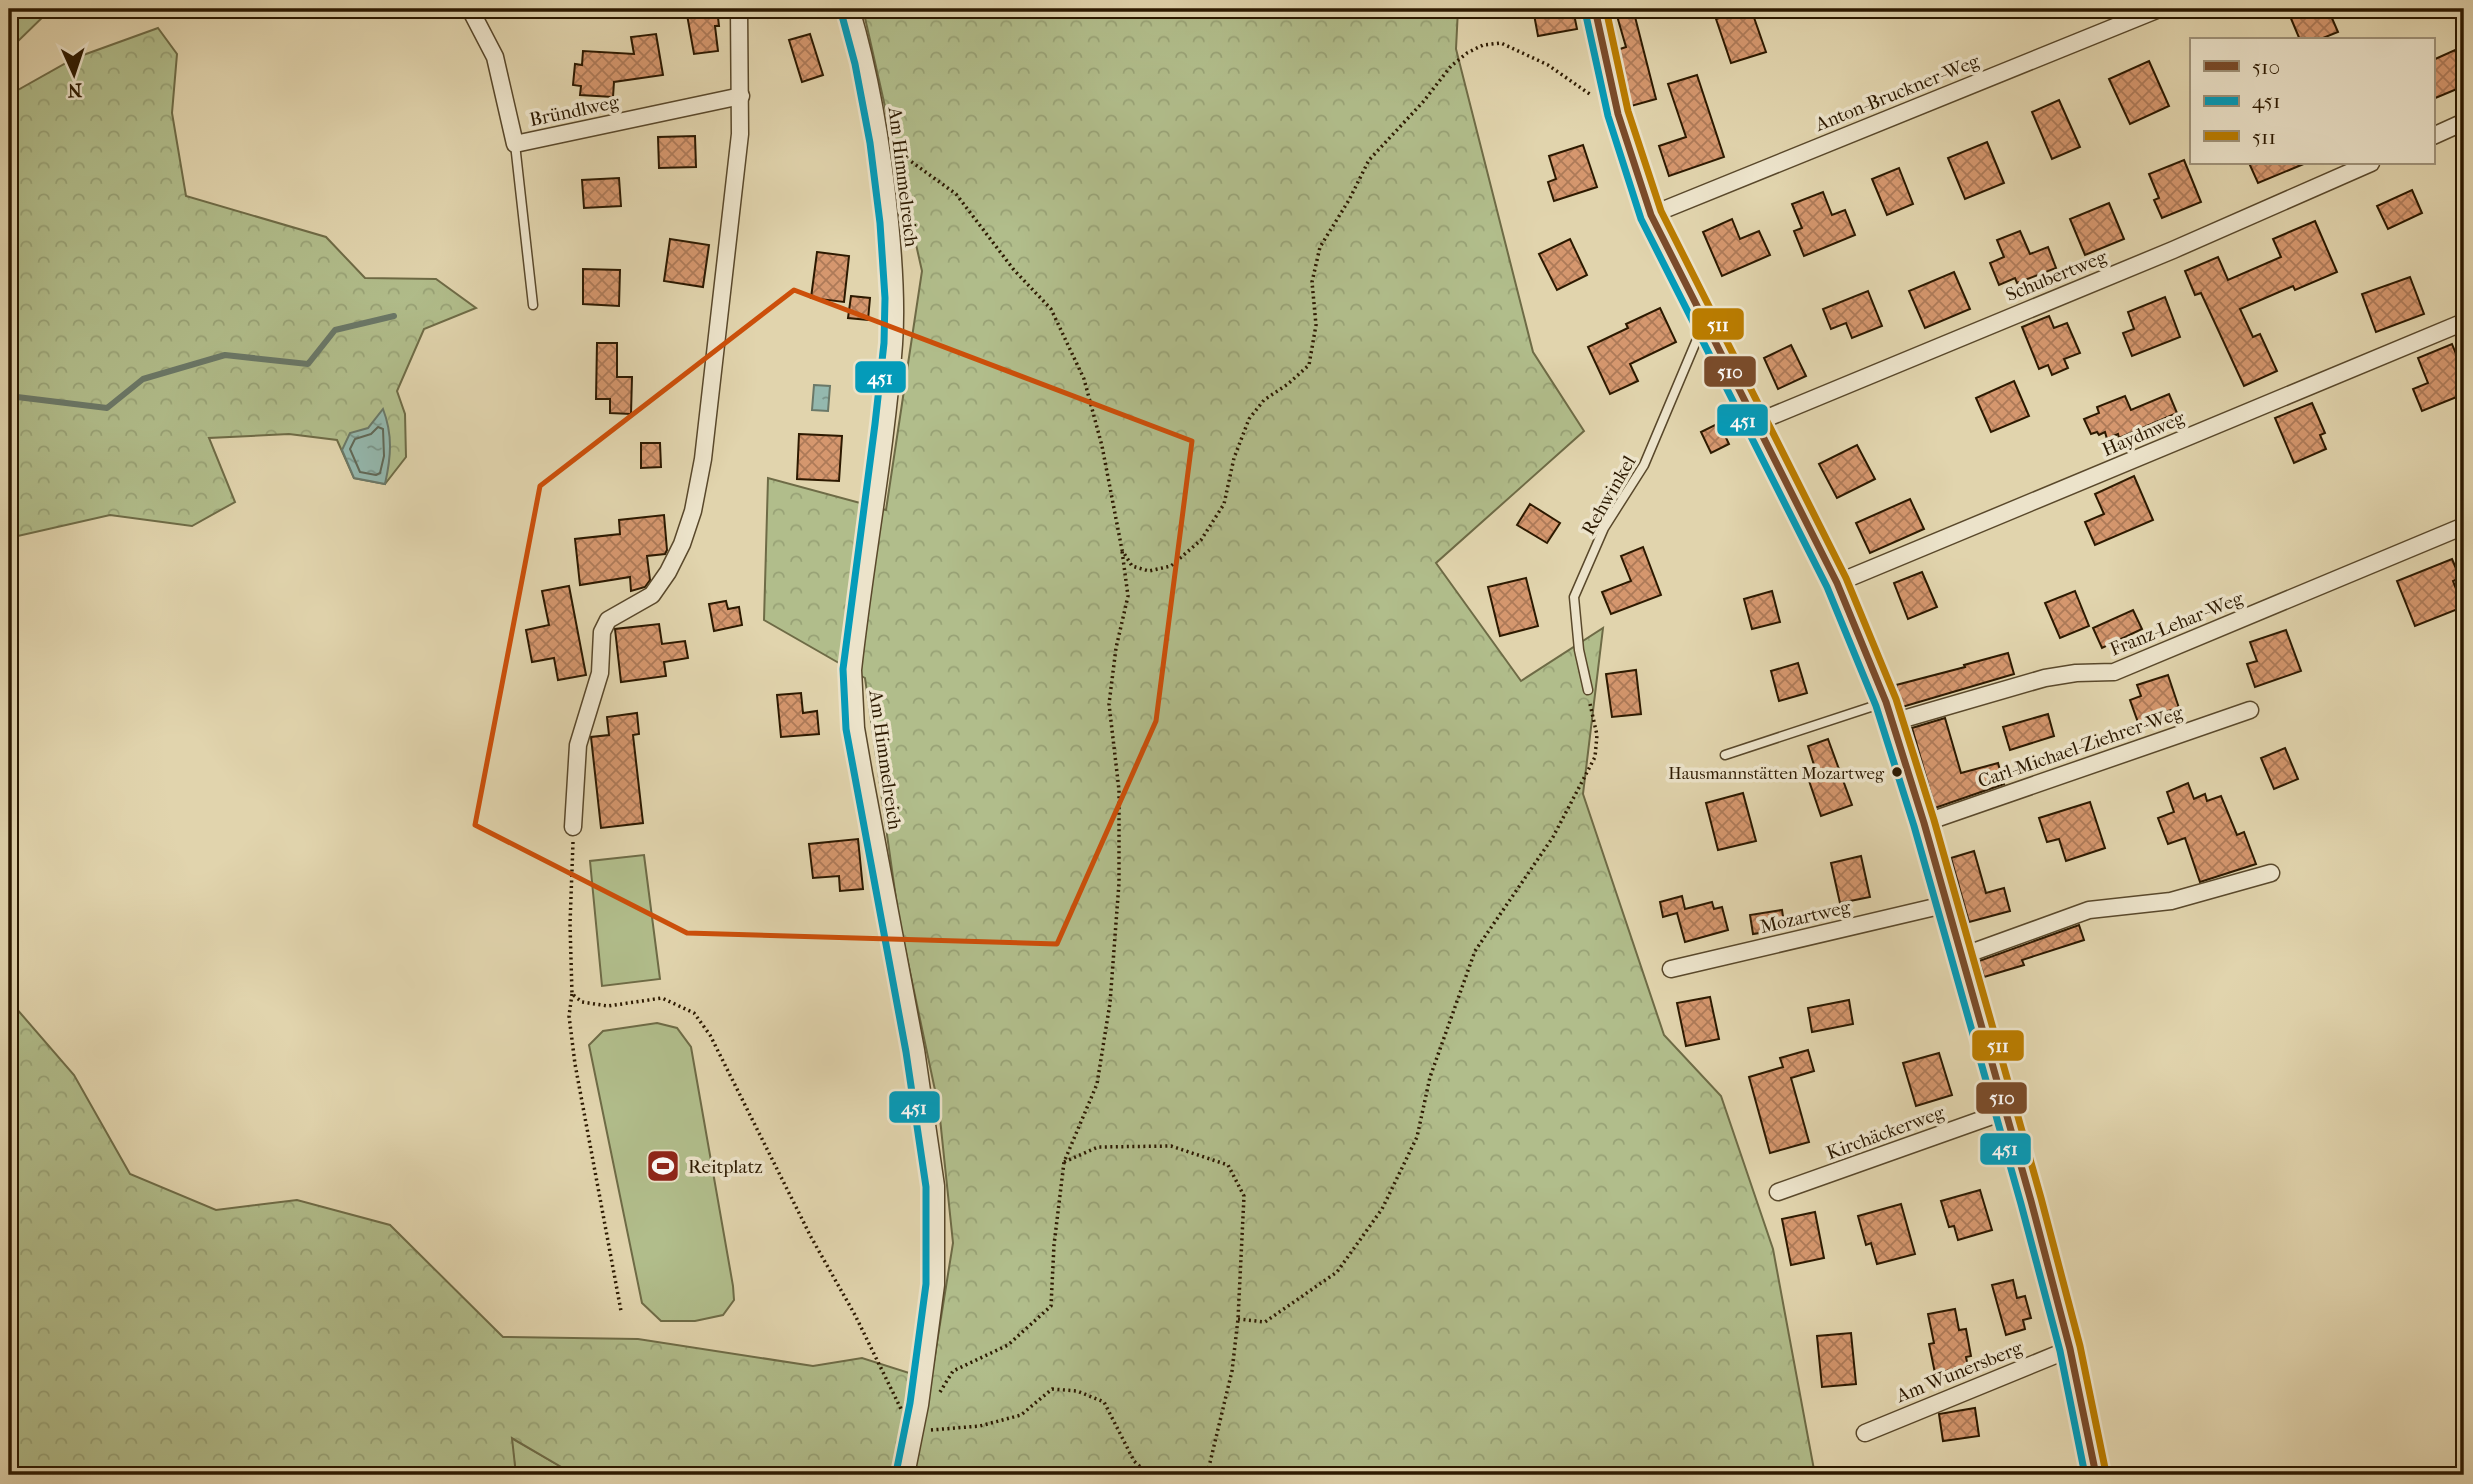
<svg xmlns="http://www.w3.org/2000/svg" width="2473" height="1484" font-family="'IM FELL French Canon',serif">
<defs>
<pattern id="forest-crowns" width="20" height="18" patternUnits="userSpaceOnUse" patternTransform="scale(1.75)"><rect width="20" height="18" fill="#b1bd8b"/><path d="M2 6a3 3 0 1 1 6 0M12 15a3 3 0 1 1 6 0" fill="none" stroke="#98a276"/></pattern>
<pattern id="water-ripples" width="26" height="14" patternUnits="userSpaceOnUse" patternTransform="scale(1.75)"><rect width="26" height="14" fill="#94b8ae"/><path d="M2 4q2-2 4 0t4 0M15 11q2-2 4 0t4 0" fill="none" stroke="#79958b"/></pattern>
<pattern id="building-cross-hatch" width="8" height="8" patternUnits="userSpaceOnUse" patternTransform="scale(1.75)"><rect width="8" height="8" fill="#d5976e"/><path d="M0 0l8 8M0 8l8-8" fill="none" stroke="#ad7a58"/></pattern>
</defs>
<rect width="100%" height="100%" fill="#e1d4ad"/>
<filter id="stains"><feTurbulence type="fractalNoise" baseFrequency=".00286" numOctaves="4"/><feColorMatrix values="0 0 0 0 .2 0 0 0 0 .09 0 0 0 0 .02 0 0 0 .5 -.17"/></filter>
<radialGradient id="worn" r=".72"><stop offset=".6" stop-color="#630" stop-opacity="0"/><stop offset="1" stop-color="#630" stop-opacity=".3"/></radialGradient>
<g fill="#b1bd8b" stroke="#6e6b46" stroke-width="2">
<path d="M9,9h42l-42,41z"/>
<path d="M644,855l16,124 -58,7 -12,-125z"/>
<path d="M657,1023l20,5 14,19 42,239 1,14 -11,15 -28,6h-34l-19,-18 -53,-258 14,-14z"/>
<path d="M511,1438l64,37h-59z"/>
</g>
<g fill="url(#forest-crowns)" stroke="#6e6b46" stroke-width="2">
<path d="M863,9h595l-2,40 77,303 51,79 -148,132 85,118 82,-53 -20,166 81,241 57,61 52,153 42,226h-1240l-63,-37 4,37h-507v-475l65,75 56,99 86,36 81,-10 93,25 113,112 135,2 175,27 49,-8 69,22 22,-137 -14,-134 -40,-189 -34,-242 -101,-58 4,-142 118,32 36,-239z"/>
<path d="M158,28l19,26 -5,59 14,83 140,41 39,41 71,1 40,29 -52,21 -27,62 8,23 1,43 -21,27 -31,-6 -17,-38 -48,-6 -80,4 26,64 -43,24 -82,-11 -101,23v-443l66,-37z"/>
</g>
<g fill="url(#water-ripples)" stroke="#6a7868" stroke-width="2">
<path d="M814,385l16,1 -2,25 -16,-1z"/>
<path d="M383,409c10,26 8,48 2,75l-31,-6 -12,-28 8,-17 18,-5z"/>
</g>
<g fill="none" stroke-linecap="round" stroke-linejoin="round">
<path stroke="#606857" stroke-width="2" d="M378,427l5,2 1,27 -4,17 -4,2 -16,-3 -10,-23 5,-10 16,-5z"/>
<path stroke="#6a7868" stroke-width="6" d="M9,396l98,12 36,-29 82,-24 83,9 27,-34 59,-14"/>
</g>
<g fill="url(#building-cross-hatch)" stroke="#2c1900" stroke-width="2">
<path d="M686,9h31l2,17h-4l3,25 -24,3z"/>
<path d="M1533,9h40l4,20 -39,7z"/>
<path d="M1615,9h18l23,90 -25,7 -14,-56 9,-3z"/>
<path d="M1748,9h3l15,43 -35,11 -15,-44z"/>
<path d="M2287,9h41l10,23 -20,8h-18z"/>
<path d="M656,34l7,41 -49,7 -1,15 -33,-2 1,-9 -8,-1 2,-21 7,1 1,-14 51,3 -3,-17z"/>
<path d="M810,34l13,41 -21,7 -13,-42z"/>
<path d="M2455,50l9,22v14l-31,13v-39z"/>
<path d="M2149,61l20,45 -39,18 -21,-45z"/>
<path d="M1697,75l27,82 -55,19 -10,-30 27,-9 -18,-53z"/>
<path d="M2059,100l21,47 -28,12 -20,-47z"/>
<path d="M695,136l1,31 -37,1 -1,-31z"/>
<path d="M1987,142l17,41 -39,16 -17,-41z"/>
<path d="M1583,145l14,42 -43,14 -6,-19 8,-3 -7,-23z"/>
<path d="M2184,160l17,42 -39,16 -8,-18 5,-2 -10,-24z"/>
<path d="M2249,163h57l-48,20z"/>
<path d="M1899,168l14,36 -26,11 -15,-36z"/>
<path d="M619,178l2,28 -37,2 -2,-28z"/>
<path d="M2412,190l10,23 -34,16 -11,-23z"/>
<path d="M1823,192l9,23 13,-5 10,25 -51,21 -10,-25 8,-3 -10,-24z"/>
<path d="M2109,203l15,36 -39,16 -15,-36z"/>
<path d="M1732,219l8,20 19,-8 11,24 -48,21 -19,-44z"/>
<path d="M2315,221l22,51 -42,18 -2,-4 -53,23 13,28 7,-3 17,37 -33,15 -43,-93 -6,2 -10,-24 33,-14 10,23 53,-23 -8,-18z"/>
<path d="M2020,231l10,23 18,-7 8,21 -39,15 -2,-5 -16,7 -9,-22 14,-6 -7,-17z"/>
<path d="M670,239l39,6 -6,42 -39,-6z"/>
<path d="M1570,239l17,36 -30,15 -18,-36z"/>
<path d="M817,252l32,4 -5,46 -33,-4z"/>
<path d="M583,269l37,1 -1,36 -36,-2z"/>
<path d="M1954,272l16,37 -45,19 -16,-37z"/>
<path d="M2410,277l14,37 -48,18 -14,-38z"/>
<path d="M1868,291l14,35 -30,12 -6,-15 -15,6 -8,-20z"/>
<path d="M851,296l19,2 -2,22 -20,-2z"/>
<path d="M2165,297l15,40 -48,19 -9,-23 11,-4 -6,-17z"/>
<path d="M1660,308l16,34 -46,22 8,17 -28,13 -22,-47 40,-19 -2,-4z"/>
<path d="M2049,316l5,12 13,-5 13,30 -16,6 4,9 -16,7 -4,-10 -9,4 -17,-42z"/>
<path d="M597,343h20v34h15l-1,37 -21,-1v-14h-14z"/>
<path d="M2452,344l12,30v20l-42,17 -9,-22 15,-6 -10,-25z"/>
<path d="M1791,345l15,31 -28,13 -14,-31z"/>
<path d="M2014,381l15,35 -38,16 -15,-34z"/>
<path d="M2169,394l8,19 -58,25 -1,-4 -11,5 -2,-7 -6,3 -2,-3 -6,2 -7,-15 15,-6 -2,-6 28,-11 6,14z"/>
<path d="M2312,403l13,30 -5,2 6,14 -32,14 -19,-45z"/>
<path d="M1719,423l10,21 -18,9 -10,-21z"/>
<path d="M799,434l43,2 -3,45 -42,-2z"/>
<path d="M641,443h19l1,24 -20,1z"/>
<path d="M1857,445l18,34 -38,19 -18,-34z"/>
<path d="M2134,476l19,44 -58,25 -10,-23 19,-8 -9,-20z"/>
<path d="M1910,499l14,30 -54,24 -14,-30z"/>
<path d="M1530,504l30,19 -13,20 -30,-18z"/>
<path d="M664,515l3,35 -2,4 -18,2 3,24 -5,7 -14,4 -1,-14 -50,8 -5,-46 45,-5 -1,-14z"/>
<path d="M1643,547l18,48 -50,19 -9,-22 29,-11 -10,-25z"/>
<path d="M2452,559l8,19 -7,3 10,26 -48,19 -18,-45z"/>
<path d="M1922,572l15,35 -29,12 -14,-36z"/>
<path d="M1526,578l12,48 -38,10 -12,-49z"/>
<path d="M569,586l17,89 -28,5 -4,-22 -22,4 -6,-32 23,-5 -7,-34z"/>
<path d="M1772,591l8,31 -28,7 -8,-30z"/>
<path d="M2075,591l14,35 -29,12 -15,-35z"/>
<path d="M726,601l2,8 11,-2 3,18 -28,6 -5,-27z"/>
<path d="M2133,610l9,19 -40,19 -9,-20z"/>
<path d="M659,624l3,20 23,-3 3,17 -24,4 2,14 -45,6 -6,-53z"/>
<path d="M2286,630l15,41 -46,16 -8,-23 10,-3 -7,-19z"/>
<path d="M2008,653l6,21 -112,33 -6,-22 69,-18 -1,-2z"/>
<path d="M1798,663l9,30 -28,8 -8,-30z"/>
<path d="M1636,670l5,44 -29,3 -6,-43z"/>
<path d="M2168,675l11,33 -18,5 3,7 -24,8 -10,-28 11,-4 -4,-11z"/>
<path d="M801,693l2,20 14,-2 2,23 -38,3 -4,-42z"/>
<path d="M637,713l2,21 -6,1 10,88 -42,5 -10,-91 18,-2 -2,-18z"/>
<path d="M2048,714l6,22 -44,14 -7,-23z"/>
<path d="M1945,718l16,55 37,-10 6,21 -69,24 -23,-80z"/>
<path d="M1828,739l24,66 -31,11 -16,-47 9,-4 -6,-19z"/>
<path d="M2285,748l13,31 -24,10 -13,-31z"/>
<path d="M2188,783l6,16 11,-5 2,7 14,-5 16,39 7,-3 12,32 -56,18 -15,-44 -17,6 -10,-26 16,-6 -7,-20z"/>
<path d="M1743,793l13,48 -38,9 -12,-47z"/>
<path d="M2090,802l15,46 -39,13 -7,-22 -12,3 -8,-24z"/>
<path d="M858,839l5,50 -23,2 -1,-15 -26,2 -4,-34z"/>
<path d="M1974,851l12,42 18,-5 6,23 -41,11 -18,-64z"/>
<path d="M1861,856l9,41 -30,6 -9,-40z"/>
<path d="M1682,896l3,13 27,-7 2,7 8,-2 6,23 -43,12 -8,-29 -14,4 -3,-15z"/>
<path d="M1782,910l3,19 -32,5 -3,-19z"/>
<path d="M2079,925l5,15 -62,20 2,5 -40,12 -5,-16z"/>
<path d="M1710,997l9,42 -33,7 -9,-43z"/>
<path d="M1849,1000l4,24 -41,8 -4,-24z"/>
<path d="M1808,1050l6,21 -23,7 18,64 -39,11 -21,-76 34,-10 -3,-9z"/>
<path d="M1939,1053l13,42 -36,11 -13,-43z"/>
<path d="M1980,1190l12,40 -34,10 -4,-14 -5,1 -8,-26z"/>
<path d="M1901,1204l14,50 -38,10 -6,-21 -5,2 -8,-29z"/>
<path d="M1815,1212l9,46 -33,7 -9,-46z"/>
<path d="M2013,1280l4,18 8,-2 6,22 -8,2 2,9 -19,6 -14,-50z"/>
<path d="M1955,1309l4,21 7,-1 5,27 -5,1 2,10 -33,6 -6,-29 5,-1 -6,-29z"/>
<path d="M1851,1333l5,51 -34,3 -5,-51z"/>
<path d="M1975,1408l4,28 -36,5 -4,-27z"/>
</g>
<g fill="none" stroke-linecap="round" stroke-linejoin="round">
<defs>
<g id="service">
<path d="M515,144l18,161"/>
<path d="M1588,690l-9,-40 -5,-53 30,-69 40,-63 59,-140"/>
<path d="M1725,755l158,-52"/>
</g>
<g id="minor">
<path d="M470,9l25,48 20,87 226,-48"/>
<path d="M851,9c21,70 32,141 39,213 4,41 7,81 4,122 -8,109 -29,217 -41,326l3,58 8,46 52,276 20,136v99l-16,120 -14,70"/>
<path d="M2433,136l31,-14"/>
<path d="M1651,215l508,-206"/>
<path d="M1755,423l418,-173 198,-87"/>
<path d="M1837,583l627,-261"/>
<path d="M1893,722l152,-44 31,-5 38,-1 350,-146"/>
<path d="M1924,823l326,-113"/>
<path d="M573,827l5,-82 22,-72 2,-41 6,-12 44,-25 16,-23 14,-28 11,-33 10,-52 37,-325 -1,-125"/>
<path d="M1962,956l127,-46 82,-9 100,-28"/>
<path d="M1671,969l277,-65"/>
<path d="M1778,1192l228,-81"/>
<path d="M1865,1433l205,-84"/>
</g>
<path id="secondary" d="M1595,9c13,71 30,139 56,206l186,368 49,119 38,121 107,378 39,148 26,126"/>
</defs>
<use href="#service" stroke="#59482b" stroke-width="11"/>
<use href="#minor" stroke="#59482b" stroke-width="19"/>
<use href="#secondary" stroke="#2c1900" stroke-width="26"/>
<g stroke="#2c1900" stroke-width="3.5" stroke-dasharray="2 3.5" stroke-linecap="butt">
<path d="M898,152l58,42 58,76 37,39 33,70 18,67 20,104 10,16 17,5 22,-5 30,-26 23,-36 10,-46 15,-39 15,-19 24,-16 21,-19 7,-40 -4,-43 8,-35 29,-47 20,-40 54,-58 28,-36 16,-13 16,-8 18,-2 47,22 43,30"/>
<path d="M573,842l-3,82 2,70 10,8 26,4 54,-8 32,15 16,22 101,202 44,78 46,94"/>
<path d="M572,994l-3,22 6,48 46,247"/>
<path d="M1064,1162l34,-15 73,-1 57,19 16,31 -6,123 -6,52 -25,104"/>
<path d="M1238,1319l27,3 72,-50 45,-63 35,-72 13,-60 45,-126 78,-114 42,-80 2,-22 -7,-31"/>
<path d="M940,1392l13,-21 55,-26 43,-39 3,-61 10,-83 33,-78 13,-81 9,-120v-93l-10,-86 7,-56 12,-52 -6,-45"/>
<path d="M931,1430l49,-4 41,-11 31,-26 25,2 27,11 30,59 15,14"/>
</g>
<use href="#service" stroke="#ece3ca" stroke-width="8"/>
<use href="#minor" stroke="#ece3ca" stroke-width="16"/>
<use href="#secondary" stroke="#ece3ca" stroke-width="23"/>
<defs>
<path id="bus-1" d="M1595,9l23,105 33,101 186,368 49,119 38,121 107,378 39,148 26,126"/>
<g id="bus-2">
<path d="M1585,11l23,105 33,103 186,368 49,119 38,120 107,378 39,147 25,124"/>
<path d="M841,12l14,52 15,79 10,80 5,75 -1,45 -9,81 -32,245 3,60 60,323 20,135v97l-16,119 -14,70"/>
</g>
<path id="bus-3" d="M1606,9l22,102 33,100 185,367 50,121 38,121 107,378 39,148 26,127"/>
</defs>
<use href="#bus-1" stroke="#ece3ca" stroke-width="12"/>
<use href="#bus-2" stroke="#ece3ca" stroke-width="12"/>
<use href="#bus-3" stroke="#ece3ca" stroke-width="12"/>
<use href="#bus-1" stroke="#7a4b2a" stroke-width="7"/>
<use href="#bus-2" stroke="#049bb9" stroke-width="7"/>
<use href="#bus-3" stroke="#ba7c00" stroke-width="7"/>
</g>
<path fill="none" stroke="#cc4f0a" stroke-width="5" stroke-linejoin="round" d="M794,290l398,151 -36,280 -99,223 -370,-11 -212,-108 65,-339z"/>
<defs>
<symbol id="stadium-square" viewBox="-11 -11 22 22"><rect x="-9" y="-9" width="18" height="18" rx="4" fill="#8f2418" stroke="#ece3ca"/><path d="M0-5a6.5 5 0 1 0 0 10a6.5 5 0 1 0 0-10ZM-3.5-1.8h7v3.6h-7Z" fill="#fff"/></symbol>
</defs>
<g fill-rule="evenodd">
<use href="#stadium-square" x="644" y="1147" width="38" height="38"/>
</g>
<circle fill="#2c1900" stroke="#ece3ca" stroke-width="2.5" cx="1897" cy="772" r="6"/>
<g text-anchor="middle" stroke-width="7" stroke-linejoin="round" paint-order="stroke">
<g font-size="17" fill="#2c1900" stroke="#ece3ca" text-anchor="end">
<text x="1884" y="779">Hausmannstätten Mozartweg</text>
</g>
<g font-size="19" fill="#2c1900" stroke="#ece3ca">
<text transform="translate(1897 92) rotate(-22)" y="7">Anton-Bruckner-Weg</text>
<text transform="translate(574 110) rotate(-12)" y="7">Bründlweg</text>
<text transform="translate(904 177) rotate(83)" y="7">Am Himmelreich</text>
<text transform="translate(2056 275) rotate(-22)" y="7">Schubertweg</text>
<text transform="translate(2143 433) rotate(-23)" y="7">Haydnweg</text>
<text transform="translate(1608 495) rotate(-60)" y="7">Rehwinkel</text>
<text transform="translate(2176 623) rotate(-22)" y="7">Franz-Lehar-Weg</text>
<text transform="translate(2080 746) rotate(-19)" y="7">Carl-Michael-Ziehrer-Weg</text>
<text transform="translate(886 760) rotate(82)" y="7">Am Himmelreich</text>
<text transform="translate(1805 916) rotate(-13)" y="7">Mozartweg</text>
<text transform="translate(1885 1132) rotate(-20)" y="7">Kirchäckerweg</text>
<text transform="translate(1959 1371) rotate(-22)" y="7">Am Wunersberg</text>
</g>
<g font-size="19" fill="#2c1900" stroke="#ece3ca" text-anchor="start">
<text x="688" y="1173">Reitplatz</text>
</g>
</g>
<g stroke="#ece3ca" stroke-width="2.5">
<rect x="1691" y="307" width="54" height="34" rx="7" fill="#ba7c00"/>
<rect x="1703" y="355" width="54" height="33" rx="7" fill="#7a4b2a"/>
<rect x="854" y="360" width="53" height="34" rx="7" fill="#049bb9"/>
<rect x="1716" y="403" width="53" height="34" rx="7" fill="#049bb9"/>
<rect x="1971" y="1029" width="54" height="33" rx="7" fill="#ba7c00"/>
<rect x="1975" y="1081" width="53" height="34" rx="7" fill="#7a4b2a"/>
<rect x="888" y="1090" width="53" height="34" rx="7" fill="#049bb9"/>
<rect x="1979" y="1132" width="53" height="34" rx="7" fill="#049bb9"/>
</g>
<g font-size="19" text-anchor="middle" font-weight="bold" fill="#fff">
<text x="1718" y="331">511</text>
<text x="1730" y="378">510</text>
<text x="880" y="384">451</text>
<text x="1743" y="427">451</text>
<text x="1998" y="1052">511</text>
<text x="2002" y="1104">510</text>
<text x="914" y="1114">451</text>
<text x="2005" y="1155">451</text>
</g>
<rect width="2473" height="1484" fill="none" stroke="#e1d4ad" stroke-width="35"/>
<rect x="10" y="10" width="2452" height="1463" fill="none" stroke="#2c1900" stroke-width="3.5"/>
<rect x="18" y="18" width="2438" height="1449" fill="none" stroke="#2c1900" stroke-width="2"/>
<rect x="2190" y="38" width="245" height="126" fill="#ece3ca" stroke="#9f9279" stroke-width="2"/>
<rect x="2204" y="61" width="35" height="10" fill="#7a4b2a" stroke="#9f9279" stroke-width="2"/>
<text x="2252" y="74" font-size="21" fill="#2c1900">510</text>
<rect x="2204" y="96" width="35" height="10" fill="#049bb9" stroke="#9f9279" stroke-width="2"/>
<text x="2252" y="108" font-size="21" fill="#2c1900">451</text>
<rect x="2204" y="131" width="35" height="10" fill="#ba7c00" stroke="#9f9279" stroke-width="2"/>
<text x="2252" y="144" font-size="21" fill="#2c1900">511</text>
<g transform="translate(74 74) rotate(177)" stroke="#ece3ca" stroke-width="5" paint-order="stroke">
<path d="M0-5L12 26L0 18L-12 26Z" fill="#2c1900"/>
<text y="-10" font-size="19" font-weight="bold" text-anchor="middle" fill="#2c1900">N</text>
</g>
<rect width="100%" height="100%" filter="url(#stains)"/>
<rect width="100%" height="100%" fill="url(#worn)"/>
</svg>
